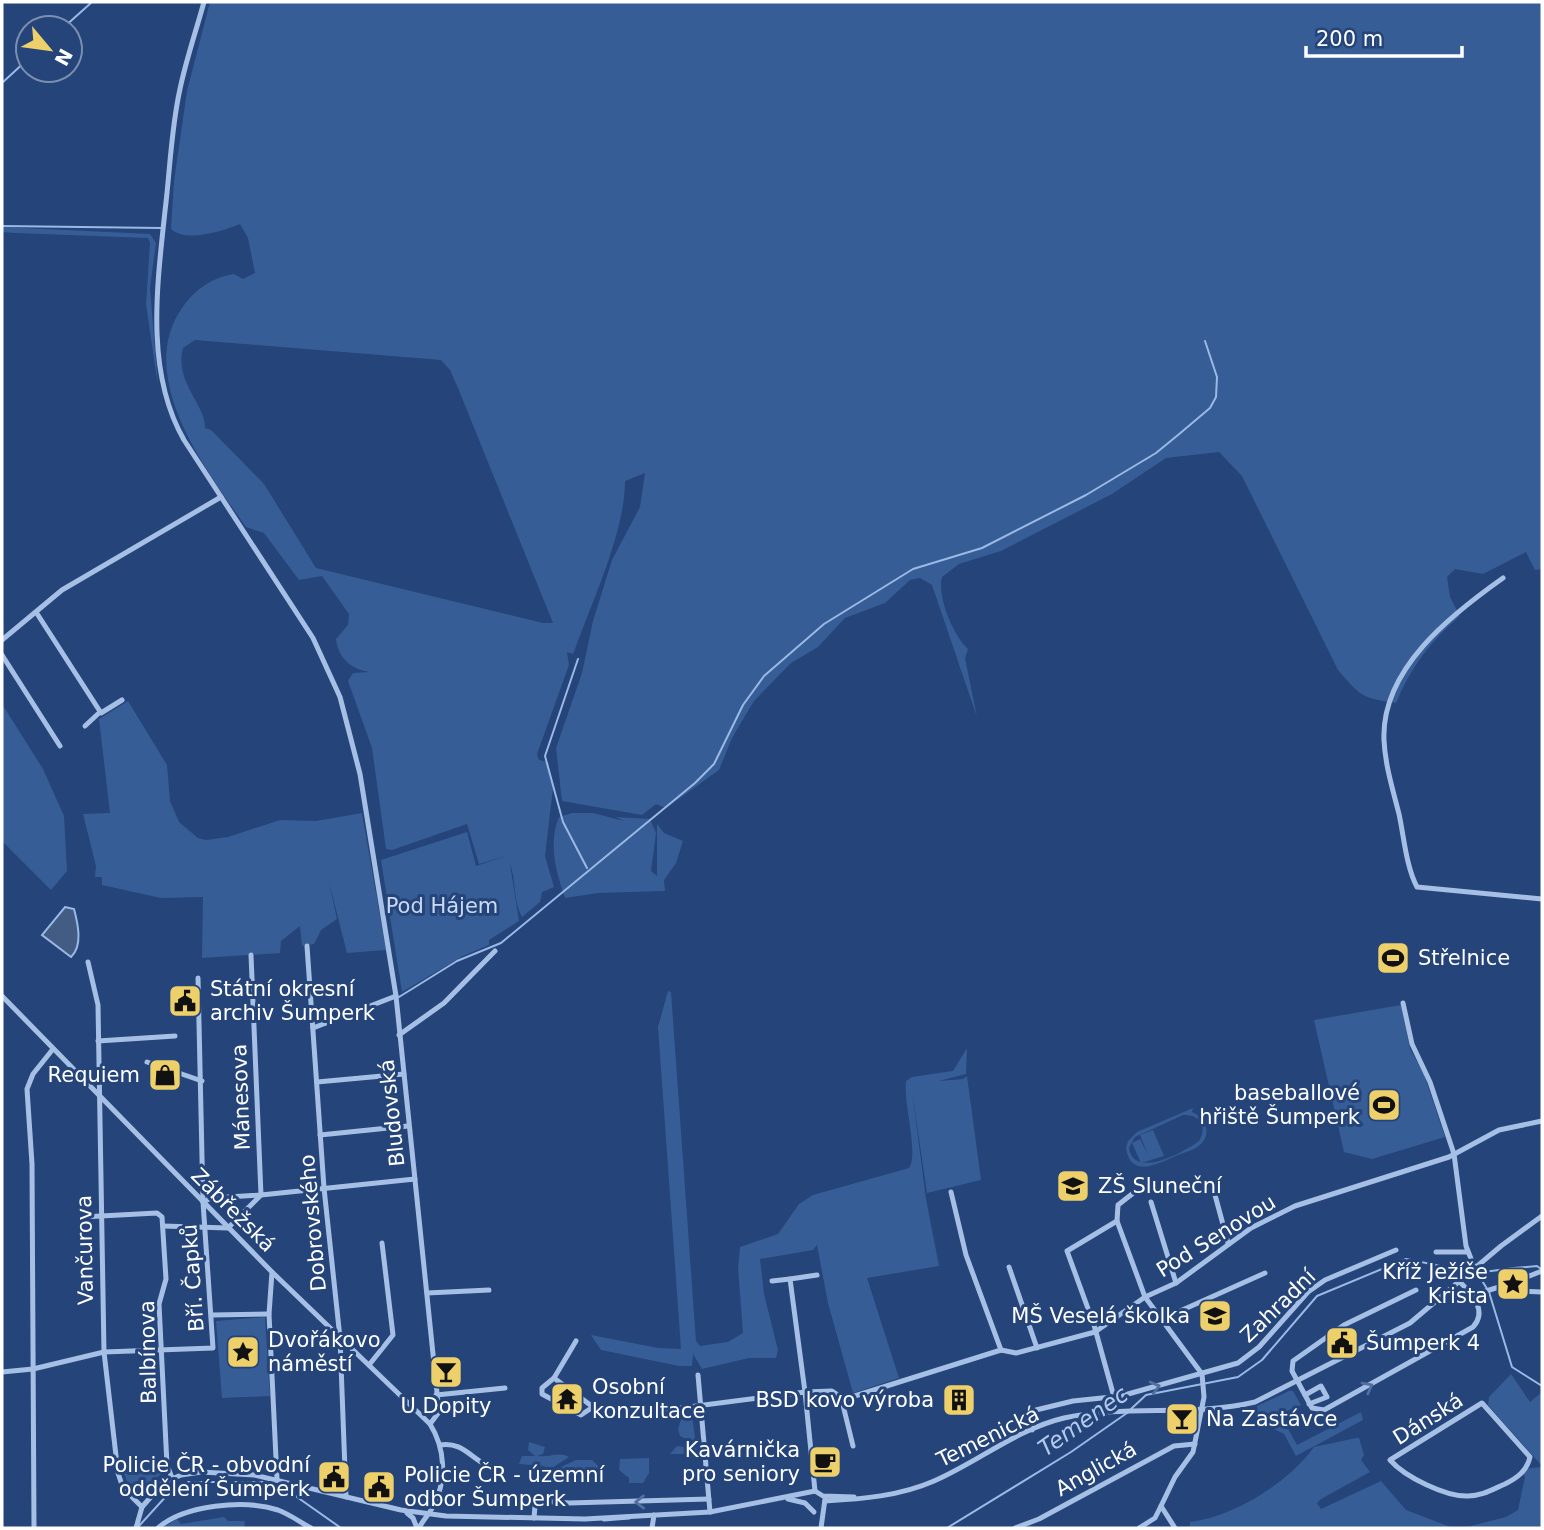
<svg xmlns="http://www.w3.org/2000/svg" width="1544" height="1530" font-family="'DejaVu Sans',sans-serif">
<rect width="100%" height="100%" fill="#24447a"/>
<g fill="#375d97" fill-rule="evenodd">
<path d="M210,2h1332v567l-7,1 -9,-18 -43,22 -28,-5 -8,8 3,20 10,19c-28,23 -50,52 -64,87 -36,-5 -36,-8 -58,-33l-96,-194 -23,-24 -53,6 -54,36 -111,57 -42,13 -17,13c-5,20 11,58 26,72l-3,9 12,59 -45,-132 -12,-7 -10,2 -25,23 -40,15 -27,29 -27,16 -37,38 -22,37 -13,32 -53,38 -10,-4 -14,11 -80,-14 -6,-53 26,-75 11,-52 19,-61 28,-53 5,-34 -20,8c0,50 -32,119 -50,168l-2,5 -6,-2 2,13 -32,89 2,6 9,2 5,26 -8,68 9,31 -12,5 -2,10 -18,15c-9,-17 -6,-38 -12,-53l9,57 -30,19v5l-26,11 -61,36 -21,-132 86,-28 9,34 33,-11 -30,9 -12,-40 -75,26 -6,-1 -14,-101 -24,-67 5,-8 16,-1c-18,-3 -31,-14 -33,-33l12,-14 1,-11 -27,-38 -23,4 -35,-47 -18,-6c-39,-56 -112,-150 -64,-219 13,-19 29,-30 52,-34l9,5 12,-6 -7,-35 -8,-14c-17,7 -54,19 -69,5l3,-48 13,-90zM195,340l246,20 9,10 8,18 95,235h-10l-227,-55 -52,-84 -53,-54 -6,-2c1,-23 -31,-46 -22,-80z"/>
<path d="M2,227l148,7 6,9 -6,45 8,98 -12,-82 4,-61 -2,-5 -133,-5 -13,-1z"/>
<path d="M128,701l39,64 3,36 9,21 19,16 8,2 22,-3 52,-17 36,1 46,-8 24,137 -39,3 -18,-71 8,37 -16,11 -7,14 -12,2 -2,-20 -19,15 -1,12 -78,5 1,-61 -42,1 -59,-13v-8h-7l1,-11 -13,-52 27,-1 -11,-94z"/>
<path d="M2,704l41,65 21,47 3,55 -16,19 -49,-49z"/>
<path d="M572,813h21l31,8 -8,-4 34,2 6,14 -5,38 6,5v-52l7,9 19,8 -7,22 -12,17 1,11 -67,2 -33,5c-9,-27 -17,-54 -6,-81z"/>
<path d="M668,991l3,1 25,349 4,5 28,-4 15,-9 -5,-65 2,-21 38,-13 21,-30 14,-9 96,-27c10,-14 -6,-66 -3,-87l6,-4 41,-6 14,-23 -1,26 -27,7 24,-2 4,-3 14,104 -54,13 -15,-102 14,108 13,67 -72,12 32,100 -46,15 -25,-90 -11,-58 -4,5 -53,9 4,35 14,56 -2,8h-27l-47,11 -9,-15 -1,12h-13l-78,-16 -10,-15 67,13 23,1 -23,-322z"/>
<path d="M1401,1005l9,44 14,25 21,63 -73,22 -28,-7 -30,-132z"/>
<path d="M1193,1108l-1,4c12,5 20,19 10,31 -5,6 -16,9 -24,12 -19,8 -47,25 -52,-7l2,-7 9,-9zM1183,1115c17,-1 25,12 16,26 -15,11 -65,39 -70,7l6,-11z"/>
<path d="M1153,1130l11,26 -23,7 -9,-20 8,-4 8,16 -8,-20z"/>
<path d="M265,1317l5,79 -48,2 -6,-77z"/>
<path d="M1511,1374l19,28 12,-10v74l-54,-61 1,-8z"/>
<path d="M1289,1391h4l8,14 -21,9 17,31 64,-33 2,8 -67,36 -12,-22 -25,-12 -2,-16z"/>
<path d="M692,1415l5,39h-27l7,-8 7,1 2,-8 -6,-3 -2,-7 4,-13z"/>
<path d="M1356,1438h3l5,17 -3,5 9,12 -49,27 -4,4 4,6 60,-28 25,29 47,18h-263v-6c45,-6 99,-40 124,-75z"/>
<path d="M529,1442l16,5 -2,7 -6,2c12,2 21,-5 32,1l-20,13 -5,-4 -25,-2 3,-8h13l-7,-6z"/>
<path d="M620,1459l29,-1v15l-6,10h-14v-5l-10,-8z"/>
<path d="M120,1460h20l2,10 19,-1 1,5 -28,17 -6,-6z"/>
<path d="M576,1460h16l8,8 -1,6 -49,4 9,-10z"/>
<path d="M1542,1467v61h-79l43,-11 12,-7 7,-33 -4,-8z"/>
<path d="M224,1517l4,4h17l-1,7h-81l14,-9 4,5z"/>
</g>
<path fill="#435c83" stroke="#9ab9e5" stroke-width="2" d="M65,907l9,2c4,15 9,37 -3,48l-29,-22z"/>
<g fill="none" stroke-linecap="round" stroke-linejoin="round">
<g stroke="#9ab9e5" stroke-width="2">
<path d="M63,28l29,-26"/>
<path d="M2,83l26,-24"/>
<path d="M2,226l159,2"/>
<path d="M578,659l-33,97 18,66 24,46"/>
<path d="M399,997l58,-36 44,-18 194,-160 19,-19 29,-59 21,-29 60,-52 89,-55 69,-21 104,-53 70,-42 22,-18 32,-27 6,-11 1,-20 -12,-36"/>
<path d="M1478,1274l11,18 23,75 30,19"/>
<path d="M1131,1409l15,-14 92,-18 24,-17 55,-64 89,-37 70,14 38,-5 23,-2 4,3"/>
<path d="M139,1526l30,-33 19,-11h75l24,8 54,38"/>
<path d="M947,1528l124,-76 56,-39"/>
</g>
<g stroke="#a6bfe4" stroke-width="5">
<path d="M204,2c-8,29 -18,58 -24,87 -9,40 -10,82 -15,122 -8,75 -20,161 19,229l129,198 27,59 20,77 36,222 43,416 -9,12"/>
<path d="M1503,578c-51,36 -122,91 -119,162 1,25 9,50 15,74 5,23 7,52 18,73l125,12"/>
<path d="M36,612l65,101 21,-13"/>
<path d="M2,640l60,-50 159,-93"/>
<path d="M2,655l58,91"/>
<path d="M85,726l15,-14"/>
<path d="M307,946l17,242 16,150 6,159"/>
<path d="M88,962l10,43 6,347 14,121 5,15 19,19"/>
<path d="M2,996l270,276 158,152c15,24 17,55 4,81 -4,8 -11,15 -15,23"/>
<path d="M1403,1003l9,41 18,38 24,72 12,92 9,23"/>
<path d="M313,1028l83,-32"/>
<path d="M399,1035l45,-32 51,-52"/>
<path d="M98,1041l77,-5"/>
<path d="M147,1062l55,19"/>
<path d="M317,1082l87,-8"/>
<path d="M320,1135l88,-9"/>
<path d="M1141,1187l-23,18 -1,16 28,76 57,77 2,23 -11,55 -18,25 -14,29 14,22"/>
<path d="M951,1192l15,63 35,95"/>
<path d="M1215,1195l13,48"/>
<path d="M203,1202l8,-4 50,-3 -10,-240"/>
<path d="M1151,1202l25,81"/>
<path d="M82,1217l75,-4 5,4 4,62 -7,25 8,161 5,13"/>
<path d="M163,1226l65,2 33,-33 154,-16"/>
<path d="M1436,1252h31"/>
<path d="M1009,1267l28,81"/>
<path d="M272,1272l-3,42 8,165"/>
<path d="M817,1275l-27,4 15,113 27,-1 9,6 12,49"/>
<path d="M772,1281l18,-2"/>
<path d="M1509,1284l33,-13"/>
<path d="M1416,1290l-72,35 -51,36 -1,10 20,37 12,2 149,-83c15,-16 -1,-33 -13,-45"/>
<path d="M427,1293l62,-3"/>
<path d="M1473,1295l36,-11 12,7 21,1"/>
<path d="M212,1315l57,-1"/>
<path d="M1160,1320l105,-47"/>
<path d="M1001,1350l15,3 79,-21 50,-35 31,-14 75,-55 44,-22 154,-49 50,-27 43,-9"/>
<path d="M369,1365l24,-30 -11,-92"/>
<path d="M2,1372l31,-3 71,-17 109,-4 -10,-146 -5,-224"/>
<path d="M698,1375l12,137"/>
<path d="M554,1378l22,-37"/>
<path d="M436,1395l69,-7"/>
<path d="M1305,1395l16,-9 6,11 -18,7"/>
<path d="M1114,1397l-20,-72 -27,-74 50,-30"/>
<path d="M842,1400l159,-50"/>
<path d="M1482,1403l48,54c-3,14 -13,21 -25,27 -12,5 -23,12 -37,12 -22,1 -63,-19 -78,-36z"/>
<path d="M593,1407l-12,8 -39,-21v-6l12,-10 39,29 80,2 132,-17 10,99"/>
<path d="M1032,1430v-13l4,-7 37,-9 48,-5 117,-33 21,-16 49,-55 17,-12 71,-30"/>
<path d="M440,1445c26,-5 35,22 60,24"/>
<path d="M815,1491l8,5 31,1"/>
<path d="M788,1499l17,4 9,9"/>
<path d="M825,1501c37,-2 75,-5 109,-20 44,-19 83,-52 130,-63 63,-14 128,-1 191,-16l155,-79 91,-77 41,-30"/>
<path d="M407,1513l6,5 4,10"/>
<path d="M534,1518l1,-12 5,-5 29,2 140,-4"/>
<path d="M604,1519l25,-2"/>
<path d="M34,1528l-2,-364 -5,-75 6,-15 20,-25"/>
<path d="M136,1528l6,-21 21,-24 18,-8 20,-3 53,3 147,35 45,6 139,3 125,-7 105,-21"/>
<path d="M158,1528c26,-23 86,-29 120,-18 11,4 22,12 33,18"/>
<path d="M652,1528l2,-13"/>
<path d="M821,1528l4,-29"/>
<path d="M1015,1528l24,-9 135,-73 21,-2"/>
<path d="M1139,1528l16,-10 6,-12"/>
</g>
</g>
<defs><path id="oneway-chevron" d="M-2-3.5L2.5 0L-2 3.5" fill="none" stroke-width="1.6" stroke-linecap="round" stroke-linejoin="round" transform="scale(1.75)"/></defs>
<g stroke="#526f9f">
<use href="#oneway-chevron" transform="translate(1155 1387) rotate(-15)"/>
<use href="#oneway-chevron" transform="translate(1368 1387) rotate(-28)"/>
<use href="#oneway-chevron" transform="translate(640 1502) rotate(179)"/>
</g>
<defs>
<symbol id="stadium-square" viewBox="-11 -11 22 22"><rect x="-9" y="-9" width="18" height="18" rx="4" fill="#eed06a" stroke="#24447a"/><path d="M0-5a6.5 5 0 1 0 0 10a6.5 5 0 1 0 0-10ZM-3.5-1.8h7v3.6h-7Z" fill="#111"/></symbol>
<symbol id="civic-square" viewBox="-11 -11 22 22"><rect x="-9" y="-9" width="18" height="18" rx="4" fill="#eed06a" stroke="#24447a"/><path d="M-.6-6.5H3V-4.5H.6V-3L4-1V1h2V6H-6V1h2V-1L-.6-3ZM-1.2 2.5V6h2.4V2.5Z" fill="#111"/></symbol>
<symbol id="shop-square" viewBox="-11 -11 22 22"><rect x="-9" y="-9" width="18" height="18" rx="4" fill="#eed06a" stroke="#24447a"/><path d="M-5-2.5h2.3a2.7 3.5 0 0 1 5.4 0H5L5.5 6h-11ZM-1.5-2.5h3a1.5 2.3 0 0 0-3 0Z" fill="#111"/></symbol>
<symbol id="school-square" viewBox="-11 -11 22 22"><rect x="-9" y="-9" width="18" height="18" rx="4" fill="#eed06a" stroke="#24447a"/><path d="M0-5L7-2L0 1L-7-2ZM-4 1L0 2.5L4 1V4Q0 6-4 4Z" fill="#111"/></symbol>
<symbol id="sight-square" viewBox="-11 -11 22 22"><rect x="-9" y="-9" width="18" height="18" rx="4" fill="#eed06a" stroke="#24447a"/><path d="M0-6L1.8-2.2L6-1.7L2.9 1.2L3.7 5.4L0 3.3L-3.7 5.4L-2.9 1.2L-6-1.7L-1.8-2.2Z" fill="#111"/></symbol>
<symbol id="bar-square" viewBox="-11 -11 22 22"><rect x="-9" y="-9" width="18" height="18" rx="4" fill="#eed06a" stroke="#24447a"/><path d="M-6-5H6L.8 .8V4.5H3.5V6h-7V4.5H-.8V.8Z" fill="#111"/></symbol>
<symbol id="temple-square" viewBox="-11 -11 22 22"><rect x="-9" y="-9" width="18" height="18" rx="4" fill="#eed06a" stroke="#24447a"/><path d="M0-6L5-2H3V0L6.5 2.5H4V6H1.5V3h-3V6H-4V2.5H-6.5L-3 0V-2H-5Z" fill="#111"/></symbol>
<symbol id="building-square" viewBox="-11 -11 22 22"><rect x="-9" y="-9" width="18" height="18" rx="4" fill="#eed06a" stroke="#24447a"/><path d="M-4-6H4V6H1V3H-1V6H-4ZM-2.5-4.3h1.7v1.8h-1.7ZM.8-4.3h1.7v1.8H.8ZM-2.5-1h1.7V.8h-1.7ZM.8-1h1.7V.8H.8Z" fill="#111"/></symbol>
<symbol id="cafe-square" viewBox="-11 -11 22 22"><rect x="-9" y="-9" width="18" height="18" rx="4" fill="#eed06a" stroke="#24447a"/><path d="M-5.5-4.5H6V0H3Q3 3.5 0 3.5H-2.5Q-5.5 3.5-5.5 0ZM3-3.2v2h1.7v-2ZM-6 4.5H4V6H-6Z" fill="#111"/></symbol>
</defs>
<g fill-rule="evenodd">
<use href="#stadium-square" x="1374" y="939" width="38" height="38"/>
<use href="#civic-square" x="166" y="982" width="38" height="38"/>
<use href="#shop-square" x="146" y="1056" width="38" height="38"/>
<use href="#stadium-square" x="1365" y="1086" width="38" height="38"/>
<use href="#school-square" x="1054" y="1167" width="38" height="38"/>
<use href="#sight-square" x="1494" y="1265" width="38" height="38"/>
<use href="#school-square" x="1196" y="1297" width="38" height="38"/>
<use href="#civic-square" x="1323" y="1324" width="38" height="38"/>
<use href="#sight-square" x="224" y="1333" width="38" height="38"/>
<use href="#bar-square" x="427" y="1353" width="38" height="38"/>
<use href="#temple-square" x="548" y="1380" width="38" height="38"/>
<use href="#building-square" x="940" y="1381" width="38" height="38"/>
<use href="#bar-square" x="1163" y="1400" width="38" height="38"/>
<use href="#cafe-square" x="806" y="1443" width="38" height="38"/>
<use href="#civic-square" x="315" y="1458" width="38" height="38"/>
<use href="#civic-square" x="360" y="1468" width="38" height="38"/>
</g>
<g text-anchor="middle" stroke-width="6" stroke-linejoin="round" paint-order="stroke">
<g font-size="21" fill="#c9daf4" stroke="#24447a">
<text x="442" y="913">Pod Hájem</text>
</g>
<g font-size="21" fill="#fff" stroke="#24447a" text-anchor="start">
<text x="1418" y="965">Střelnice</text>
<text x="210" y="996">Státní okresní<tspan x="210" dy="24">archiv Šumperk</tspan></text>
<text x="140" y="1082" text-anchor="end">Requiem</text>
<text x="1360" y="1100" text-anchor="end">baseballové<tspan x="1360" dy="24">hřiště Šumperk</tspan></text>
<text x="1098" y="1193">ZŠ Sluneční</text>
<text x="1488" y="1279" text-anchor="end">Kříž Ježíše<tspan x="1488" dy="24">Krista</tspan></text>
<text x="1190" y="1323" text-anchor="end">MŠ Veselá školka</text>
<text x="268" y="1347">Dvořákovo<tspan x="268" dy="24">náměstí</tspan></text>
<text x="1366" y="1350">Šumperk 4</text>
<text x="592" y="1394">Osobní<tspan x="592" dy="24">konzultace</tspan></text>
<text x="934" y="1407" text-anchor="end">BSD kovo výroba</text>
<text x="446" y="1413" text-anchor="middle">U Dopity</text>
<text x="1206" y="1426">Na Zastávce</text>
<text x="800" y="1457" text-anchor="end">Kavárnička<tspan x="800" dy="24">pro seniory</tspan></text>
<text x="310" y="1472" text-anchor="end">Policie ČR - obvodní<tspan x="310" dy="24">oddělení Šumperk</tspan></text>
<text x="404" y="1482">Policie ČR - územní<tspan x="404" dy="24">odbor Šumperk</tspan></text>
</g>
<g font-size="21" fill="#fff" stroke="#24447a">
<text transform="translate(241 1097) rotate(-92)" y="7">Mánesova</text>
<text transform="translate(392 1113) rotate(-96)" y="7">Bludovská</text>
<text transform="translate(233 1210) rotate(45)" y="7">Zábřežská</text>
<text transform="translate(313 1223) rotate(-95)" y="7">Dobrovského</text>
<text transform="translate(1216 1236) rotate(-32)" y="7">Pod Senovou</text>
<text transform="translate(85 1250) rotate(-91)" y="7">Vančurova</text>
<text transform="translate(193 1278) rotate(-94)" y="7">Bří. Čapků</text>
<text transform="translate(1278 1306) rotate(-44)" y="7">Zahradní</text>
<text transform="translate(148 1352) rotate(-91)" y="7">Balbínova</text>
<text transform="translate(1428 1419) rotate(-32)" y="7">Dánská</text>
<text transform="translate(988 1437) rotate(-26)" y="7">Temenická</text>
<text transform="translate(1096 1469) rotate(-29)" y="7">Anglická</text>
</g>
<g font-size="23" font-style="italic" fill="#b1c9ec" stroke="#24447a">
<text transform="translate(1083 1421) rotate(-35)" y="8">Temenec</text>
</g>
</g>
<rect width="1544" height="1530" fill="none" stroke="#ffffff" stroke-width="7"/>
<g transform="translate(49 49) rotate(119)"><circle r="33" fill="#24447a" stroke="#7c8faf" stroke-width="2"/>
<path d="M0-5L12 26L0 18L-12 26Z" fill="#eed06a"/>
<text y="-10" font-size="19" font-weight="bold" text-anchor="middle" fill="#ffffff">N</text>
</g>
<path d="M1306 46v10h156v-10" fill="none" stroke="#ffffff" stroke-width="3.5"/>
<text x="1316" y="46" font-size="21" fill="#ffffff" stroke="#24447a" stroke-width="5" paint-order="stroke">200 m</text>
</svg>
